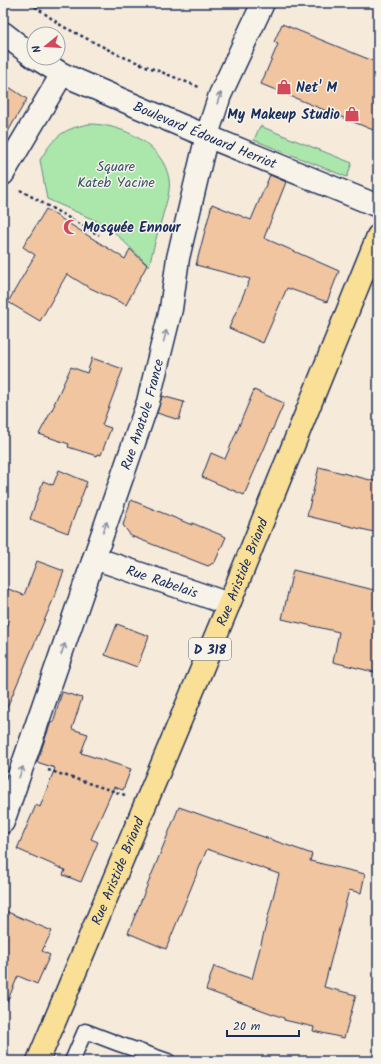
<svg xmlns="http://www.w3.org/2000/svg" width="381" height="1064" font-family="Kalam,sans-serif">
<rect width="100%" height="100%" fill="#f6eada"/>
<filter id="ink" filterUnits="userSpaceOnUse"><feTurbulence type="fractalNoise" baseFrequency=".025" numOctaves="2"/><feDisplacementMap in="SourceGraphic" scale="8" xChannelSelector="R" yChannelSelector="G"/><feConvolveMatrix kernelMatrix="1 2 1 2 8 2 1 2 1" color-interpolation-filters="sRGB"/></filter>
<g filter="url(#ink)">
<g fill="#abe6ab" stroke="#638a84">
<path d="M89,124c33,0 74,20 80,55 2,13 -4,27 -7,39 -5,16 -9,32 -13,48l-41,-40 -61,-27 -7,-39c14,-23 22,-31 49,-36z"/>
<path d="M260,126l92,37 -5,14 -93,-37z"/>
</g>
<g fill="#f0c5a0" stroke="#1b2f5e">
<path d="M282,24l96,39v69l-117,-48 17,-40 -4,-2z"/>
<path d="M3,83l24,16 -24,41z"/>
<path d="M270,175l16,7 -22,56 75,33 -12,31 -40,-14 -24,55 -34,-15 21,-49 -54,-14 16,-61 39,16z"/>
<path d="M46,209l79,50 5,-10 17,16 -21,40 -38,-18 -21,-13 -27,47 -32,-19 27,-47 -12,-8z"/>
<path d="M92,358l31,11 -21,56 9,3 -10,27 -4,-1v2l-29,-9 1,-3 -30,-10 16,-30h-1l17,-37 16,6z"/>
<path d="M254,390l30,13 -40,92 -42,-18 9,-24 14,6z"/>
<path d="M162,396l22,6 -5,18 -22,-7z"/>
<path d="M319,467l59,15v51l-71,-17z"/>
<path d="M59,470l28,12 -19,51 -38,-14 13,-38 10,4z"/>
<path d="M131,500l61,25v-2l34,14 -11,25 -7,4 -77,-30 -8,-11z"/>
<path d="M37,561l27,10 -11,29 -50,117v-79l6,-15 -6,-3v-33l21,8z"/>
<path d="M293,570l85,21v82l-45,-11 6,-30 -57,-13z"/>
<path d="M117,624l32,12 -12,31 -32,-12z"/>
<path d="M62,692l20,6 -10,31 16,5 -7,19 50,16 -8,21 -9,-3 -23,52 7,3 -17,40 -18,-7 2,-5 -48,-21 19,-44 4,2 15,-39 -18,-6 14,-40 2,1z"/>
<path d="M179,807l133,47 -2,7 55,13 -4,19 -12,-3 -25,97 32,8 -12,43 -31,-7 1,-4 -30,-7v-2l-78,-28 8,-24 38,13 27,-105 -72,-25 -41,100 -38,-16z"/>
<path d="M3,910l49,21 -10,20 8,4 -13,29 -19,-8 -14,33h-1z"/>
</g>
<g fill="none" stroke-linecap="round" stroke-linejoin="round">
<defs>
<path id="service" d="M72,1061l13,-30 34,13 49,17"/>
<g id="minor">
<path d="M3,174l59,-100"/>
<path id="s1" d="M94,558l135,46"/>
<path id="s2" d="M3,822l145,-420 23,-93 7,-51 29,-123 13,-40 43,-92"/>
</g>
<g id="secondary">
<path d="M3,33l31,24"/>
<path id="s3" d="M36,58l26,16 118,51 198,81"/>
</g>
<g id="primary">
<path id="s4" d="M38,1061l191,-457 149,-368"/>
</g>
</defs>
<use href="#service" stroke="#1b2f5e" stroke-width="17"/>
<use href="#minor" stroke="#1b2f5e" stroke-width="25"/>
<use href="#secondary" stroke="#1b2f5e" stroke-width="25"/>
<use href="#primary" stroke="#1b2f5e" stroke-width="25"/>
<g stroke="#1b2f5e" stroke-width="2.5" stroke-dasharray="3 3" stroke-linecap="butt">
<path d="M30,3l32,23 59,30 78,31"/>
<path d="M20,190l79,45"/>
<path d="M48,770l77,25"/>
</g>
<use href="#service" stroke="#f7f3e8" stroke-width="14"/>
<use href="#minor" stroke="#f7f3e8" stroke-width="22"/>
<use href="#secondary" stroke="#f7f3e8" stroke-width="22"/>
<use href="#primary" stroke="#fadf96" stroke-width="22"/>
</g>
<defs><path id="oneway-shaft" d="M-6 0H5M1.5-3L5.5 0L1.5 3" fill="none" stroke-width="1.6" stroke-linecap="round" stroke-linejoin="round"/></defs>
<g stroke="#8991a3">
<use href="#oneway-shaft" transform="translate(219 98) rotate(-71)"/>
<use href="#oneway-shaft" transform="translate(165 336) rotate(-76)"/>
<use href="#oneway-shaft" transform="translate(105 527) rotate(-71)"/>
<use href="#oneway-shaft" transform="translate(63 649) rotate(-71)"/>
<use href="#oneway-shaft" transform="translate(21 772) rotate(-71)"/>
</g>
</g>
<defs>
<symbol id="shop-bare" viewBox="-9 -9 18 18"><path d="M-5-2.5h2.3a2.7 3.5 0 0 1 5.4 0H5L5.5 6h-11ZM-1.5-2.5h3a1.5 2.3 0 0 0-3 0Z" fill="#d1495b" stroke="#f7f3e8" stroke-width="2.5" paint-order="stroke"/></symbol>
<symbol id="mosque-bare" viewBox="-9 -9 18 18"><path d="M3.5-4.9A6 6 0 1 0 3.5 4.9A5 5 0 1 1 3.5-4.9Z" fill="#d1495b" stroke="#f7f3e8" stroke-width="2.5" paint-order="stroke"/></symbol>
</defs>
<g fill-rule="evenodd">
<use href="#shop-bare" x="273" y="76" width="22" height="22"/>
<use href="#shop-bare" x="341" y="103" width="22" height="22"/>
<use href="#mosque-bare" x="60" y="216" width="22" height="22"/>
</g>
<g text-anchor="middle" stroke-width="3" stroke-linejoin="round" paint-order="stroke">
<rect fill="#f7f3e8" stroke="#5d6a87" stroke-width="1" x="189" y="638" width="42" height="22" rx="3"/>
<g font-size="13" font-weight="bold" fill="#1b2f5e">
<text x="210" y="654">D 318</text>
</g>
<g font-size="14" font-weight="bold" fill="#1b2f5e" stroke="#f7f3e8" text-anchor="start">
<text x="296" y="92">Net' M</text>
<text x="340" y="119" text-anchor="end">My Makeup Studio</text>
<text x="83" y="232">Mosquée Ennour</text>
</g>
<g font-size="14" fill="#1b2f5e" stroke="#f7f3e8">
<text dy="5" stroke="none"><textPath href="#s3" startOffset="186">Boulevard Édouard Herriot</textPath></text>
<text dy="5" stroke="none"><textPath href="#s2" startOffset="431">Rue Anatole France</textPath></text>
<text dy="5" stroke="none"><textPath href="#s4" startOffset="530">Rue Aristide Briand</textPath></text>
<text dy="5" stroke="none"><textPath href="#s1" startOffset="72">Rue Rabelais</textPath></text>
<text dy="5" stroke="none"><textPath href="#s4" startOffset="206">Rue Aristide Briand</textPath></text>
</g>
<g font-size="14" fill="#38546d" stroke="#f7f3e8">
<text x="116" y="171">Square<tspan x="116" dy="16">Kateb Yacine</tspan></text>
</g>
</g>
<rect width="381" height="1064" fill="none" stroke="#f7f3e8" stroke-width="16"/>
<rect x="8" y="8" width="365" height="1048" fill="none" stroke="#1b2f5e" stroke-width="1.5" filter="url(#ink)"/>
<g transform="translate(46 46) rotate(252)"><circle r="19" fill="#f7f3e8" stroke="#9fa5b1"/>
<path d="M0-3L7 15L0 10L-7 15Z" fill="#d1495b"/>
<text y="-6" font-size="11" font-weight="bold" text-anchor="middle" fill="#1b2f5e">N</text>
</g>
<path d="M227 1030v6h72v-6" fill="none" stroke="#1b2f5e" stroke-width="2"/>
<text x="233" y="1030" font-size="12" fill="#1b2f5e" stroke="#f7f3e8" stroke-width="3" paint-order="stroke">20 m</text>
</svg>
